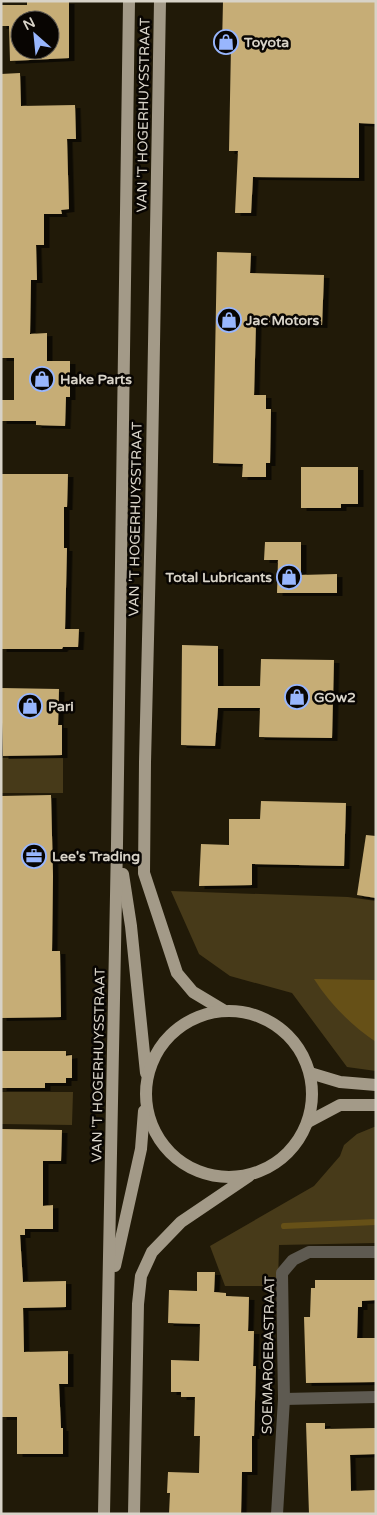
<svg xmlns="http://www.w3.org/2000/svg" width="377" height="1515" font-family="'Varela Round',sans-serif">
<defs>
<filter id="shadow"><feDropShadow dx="5.5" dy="3" stdDeviation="0" flood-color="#0009"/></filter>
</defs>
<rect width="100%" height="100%" fill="#211a08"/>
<g fill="#473a19">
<rect x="1" y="758" width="62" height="35"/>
<path d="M171,891l177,6 28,4v170l-29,-4 -55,-74 -62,-17 -31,-22z"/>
<path d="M1,1092h72l-1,33 -71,-1z"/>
<path d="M374,1127h2v116l-97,2 -1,41h-53l-15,-40 104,-60 26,-30 4,-11 13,-11z"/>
</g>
<path fill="#665017" d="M314,979l62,1v62c-25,-17 -46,-38 -62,-63z"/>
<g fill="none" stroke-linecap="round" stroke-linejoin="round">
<path stroke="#665017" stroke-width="6" d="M284,1226l92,-4"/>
</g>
<g fill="#c6ad76" fill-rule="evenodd" filter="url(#shadow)">
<path d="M27,1h42v57l-59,3 -1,-35h-8v-21h26zM20,20h30v30h-30z"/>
<path d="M223,1h153v123l-17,-1v55l-106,-1 -2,36h-16l3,-62h-9l2,-105h-9z"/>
<path d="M20,73l1,33 54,-1 1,34h-9l2,70 -8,1 1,4h-18v31h-8l1,35h-6l-1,54 17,-1v28h23v36h-4l-1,29 -29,-1v-4h-35v-21h13v-42h-13v-284z"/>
<path d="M217,252l34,1 -1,20 74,2 -2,50 -66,-2 -2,72h12v14h5l-1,54h-4v14h-24l1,-13 -30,-1z"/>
<path d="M301,467h57v37h-17v4h-40z"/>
<path d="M1,474h67l-1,33h-3v41h3l-2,81h14l-1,18h-15l-1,2h-61z"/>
<path d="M265,542h36v33l36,-1v19h-60l1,-33h-14z"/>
<path d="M182,645l36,1v40h42l1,-27 73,1 -2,78 -73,-1 1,-29h-42l-3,38 -34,-1z"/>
<path d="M1,688l58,1 -1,36h4v30l-59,1z"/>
<path d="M51,795l2,81 -1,75h8l1,66 -60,1v-222z"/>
<path d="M261,801l85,2 -2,63 -92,-2v21l-53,1 2,-42 28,1v-26h31z"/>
<path d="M366,835l10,1v62l-19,-3z"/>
<path d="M1,1051h65v5l6,-1v23h-6v5h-21v5h-44z"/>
<path d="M1,1129l61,1 -1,31h-18v45l10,-1v24h-28v6h-5l3,47 43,-1v26l-43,1 1,44 44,-1v33h-9l2,44h2v26h-46v-37h-16z"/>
<path d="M197,1272h18l-1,20 12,1v3l23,1 -1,34h6l-1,35h3l-2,70h-2v36h-10l-1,42h-72l1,-21h-3l1,-21 31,1 1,-37h-6l1,-39h-14v-5h-10v-32l28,1 1,-37 -32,-1 1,-33 28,1z"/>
<path d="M315,1280h61v20l-14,1v6h-4l-1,31h19v44l-70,1 -2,-66h6l1,-29h4z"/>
<path d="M306,1423h19v6l51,-1v26l-26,1 1,36 25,-1v24h-67z"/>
</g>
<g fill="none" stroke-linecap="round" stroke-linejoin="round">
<g stroke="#5e5a51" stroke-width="12">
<path d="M284,1399l92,-2"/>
<path d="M277,1514l7,-115 -2,-126 11,-13 16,-8h67"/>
</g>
<g stroke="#a39a88" stroke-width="12">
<path d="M160,1l-9,515 -6,246 -1,111 33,100 16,19 30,18"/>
<path d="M123,874l8,52 15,147"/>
<circle cx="229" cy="1094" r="83"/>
<path d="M310,1073l30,9 36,3"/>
<path d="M308,1122l32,-17h36"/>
<path d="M115,1266l26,-117 3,-38"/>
<path d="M104,1514l13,-670 12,-843"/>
<path d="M134,1514l4,-210 3,-28 11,-24 29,-30 68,-46"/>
</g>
</g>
<defs>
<symbol id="shop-ring" viewBox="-11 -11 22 22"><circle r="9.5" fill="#080502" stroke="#98b6fd" stroke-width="1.5"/><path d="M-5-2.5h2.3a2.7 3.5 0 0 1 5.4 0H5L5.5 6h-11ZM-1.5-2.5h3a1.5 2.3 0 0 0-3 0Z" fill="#98b6fd"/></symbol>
<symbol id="office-ring" viewBox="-11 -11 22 22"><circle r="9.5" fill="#080502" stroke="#98b6fd" stroke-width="1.5"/><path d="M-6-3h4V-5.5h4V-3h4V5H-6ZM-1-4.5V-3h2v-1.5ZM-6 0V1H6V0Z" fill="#98b6fd"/></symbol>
</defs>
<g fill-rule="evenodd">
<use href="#shop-ring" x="212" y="28" width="28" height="28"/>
<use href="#shop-ring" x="215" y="306" width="28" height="28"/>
<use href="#shop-ring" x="28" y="365" width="28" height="28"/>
<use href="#shop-ring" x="275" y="563" width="28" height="28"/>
<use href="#shop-ring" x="283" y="683" width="28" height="28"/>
<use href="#shop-ring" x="16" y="692" width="28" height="28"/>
<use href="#office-ring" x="20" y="842" width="28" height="28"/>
</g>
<g text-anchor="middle" stroke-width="5" stroke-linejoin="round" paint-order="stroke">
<g font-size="14" font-weight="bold" fill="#d8d3c8" stroke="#080502" text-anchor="start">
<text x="244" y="47">Toyota</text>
<text x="246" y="325">Jac Motors</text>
<text x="60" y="384">Hake Parts</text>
<text x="272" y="582" text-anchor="end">Total Lubricants</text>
<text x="314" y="702">GOw2</text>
<text x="48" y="711">Pari</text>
<text x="52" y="861">Lee's Trading</text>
</g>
<g font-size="14" fill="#d8d3c8" stroke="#080502">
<text transform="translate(143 115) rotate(-89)" y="5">VAN 'T HOGERHUYSSTRAAT</text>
<text transform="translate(135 519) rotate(-89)" y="5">VAN 'T HOGERHUYSSTRAAT</text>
<text transform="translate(98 1065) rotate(-89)" y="5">VAN 'T HOGERHUYSSTRAAT</text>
<text transform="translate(268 1355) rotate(-89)" y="5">SOEMAROEBASTRAAT</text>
</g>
</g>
<rect width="377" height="1515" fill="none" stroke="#d8d3c8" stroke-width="5"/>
<g transform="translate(35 35) rotate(333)"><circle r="24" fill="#080502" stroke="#5b5751"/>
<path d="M0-4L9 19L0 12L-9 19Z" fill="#98b6fd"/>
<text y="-8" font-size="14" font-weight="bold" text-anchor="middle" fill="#d8d3c8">N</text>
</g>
</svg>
